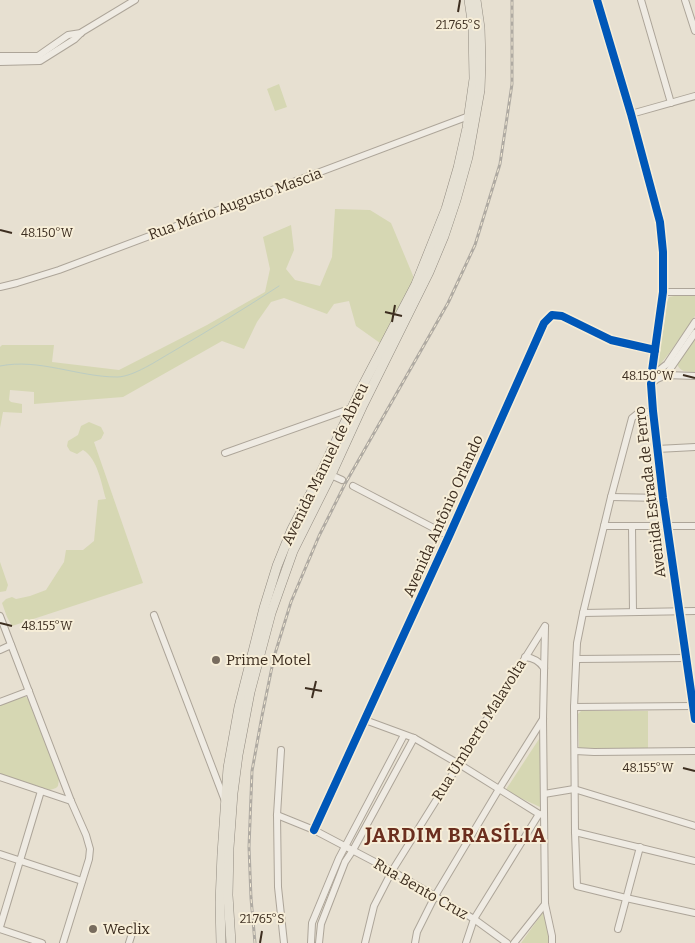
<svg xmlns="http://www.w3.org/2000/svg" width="695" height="943" font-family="Bitter,serif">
<rect width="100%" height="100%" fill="#e7e0d1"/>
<g fill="#d6d7b3">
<path d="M279,84l8,23 -12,4 -8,-22z"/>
<path d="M335,209l35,1 21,13 23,55 -34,65 -24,-17 -7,-25 -15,3 -7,10 -43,-16 -13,4 -14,20 -13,27 -22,-8 -99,56 -89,7v-12l-24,-2 -1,10 2,2 11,2v9l-19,-1 -3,16v-81l2,-2h52l-2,17 67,8 88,-45 58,-33 5,-23 -7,-32 28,-12 3,25 -8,19 9,11 25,6 12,-29z"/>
<path d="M674,296h21v20l-25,36 -11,14 -2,-2 8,-44 2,-18 2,-5z"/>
<path d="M695,337v35c-8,0 -16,0 -18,-9z"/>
<path d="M89,422l12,5 3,6 -3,6 -7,3 49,141 -131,43 -5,-9 -5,-14 4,-4 6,-2 4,2 14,-3 16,-6 18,-28 2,-12h17l11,-9 4,-41 8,-1c-5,-16 -8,-40 -23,-49l-6,4 -7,-3 -3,-5 1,-5 10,-6 3,-9z"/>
<path d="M0,562l8,23 -2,6 -6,1z"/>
<path d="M21,696l5,1 2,2 31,80 -1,7 -2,2 -6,2 -50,-16v-69z"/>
<path d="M581,711h67v40h-66l-3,-3 -1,-34z"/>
<path d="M541,736l-1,71 -35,-16z"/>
<path d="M544,911l5,27v5h-28z"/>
</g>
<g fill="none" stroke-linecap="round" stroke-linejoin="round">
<path stroke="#bcccc2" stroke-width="1" d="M0,366c39,-8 78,11 117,11 16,0 41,-17 55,-25 36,-21 72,-43 107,-66"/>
<defs>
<g id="minor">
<path d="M597,0l34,114 29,108 3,30v40l-11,79 -1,13 2,27 10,87 32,221"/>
<path d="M641,0l30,103"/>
<path d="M685,0l10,31"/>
<path d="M0,56h38l30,-21 13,-2"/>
<path d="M0,62l40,-1 35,-22 7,-7 53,-32"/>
<path d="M631,114l64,-18"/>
<path d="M0,287l17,-4 42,-13 410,-154"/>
<path d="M663,292h32"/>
<path d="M652,371h6l9,-7 28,-42"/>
<path d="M666,375l29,-42"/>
<path d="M651,384l6,-5 9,-4 29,1"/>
<path d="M653,411l-16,3 -5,4 -21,79 -28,116 -6,30 -3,64 1,125 2,54 49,12 69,15"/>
<path d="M657,449l38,-2"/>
<path d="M225,453l127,-45"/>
<path d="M331,475l11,5"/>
<path d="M353,486l96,50"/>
<path d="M611,497l52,1"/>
<path d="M604,526h91"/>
<path d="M632,527l1,85"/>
<path d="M583,613l112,-2"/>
<path d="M154,615l71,186"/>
<path d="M0,616l71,185 15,34 4,14 -1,10 -26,84"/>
<path d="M545,627l-2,92 2,185 7,32v7"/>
<path d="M0,650l11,-5"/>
<path d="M525,657c9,1 14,4 19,11"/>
<path d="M577,659l110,-1"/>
<path d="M0,702l29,-11"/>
<path d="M574,707l119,-1"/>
<path d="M365,720l49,18 45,26 80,50 5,1"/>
<path d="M281,750l-4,65 1,72 6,56"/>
<path d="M575,751l19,1 101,-1"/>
<path d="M0,777l71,24"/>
<path d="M544,794l30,-5 121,37"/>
<path d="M277,815l37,15 78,41 82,48 33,24"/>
<path d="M314,830l135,-294 95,-213 8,-8 10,1 49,24 44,10"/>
<path d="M575,832l120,29"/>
<path d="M0,854l82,27"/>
<path d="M0,927l41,-136"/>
<path d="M0,929l42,14"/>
<path d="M618,929l22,-82"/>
<path d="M129,943l6,-19"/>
<path d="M311,943l1,-20 27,-65 65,-123"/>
<path d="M319,943l2,-19 24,-62 8,-12 61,-112"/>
<path d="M365,943l9,-37 18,-35 153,-245"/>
<path d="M415,943l2,-11 18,-36 64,-107 44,-70"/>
<path d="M466,943l8,-24 65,-105"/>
<path d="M514,943l31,-39"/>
</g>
<g id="major">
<path d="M221,943l-1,-40 2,-49 6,-86 11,-61 25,-99 13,-42 15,-37 22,-42 48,-100 54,-103 30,-75 12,-41 9,-40 7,-49 -1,-52 -4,-27"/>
<path d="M231,943l-3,-48 1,-47 4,-55 5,-38 12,-63 21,-79 22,-62 38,-76 32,-70 66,-133 15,-36 12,-36 12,-43 12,-67 1,-29 -1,-33 -4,-28"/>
</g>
</defs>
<use href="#minor" stroke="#ada599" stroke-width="8"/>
<use href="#major" stroke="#928b80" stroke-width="10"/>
<use href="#minor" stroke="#efebe3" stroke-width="6"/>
<use href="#major" stroke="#e6e1d4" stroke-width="9"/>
<defs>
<path id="rail" d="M255,943l-4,-45 -2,-51 3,-76 10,-55 12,-59 17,-55 28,-66 26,-52 103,-181 27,-58 25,-81 12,-80v-84"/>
</defs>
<use href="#rail" stroke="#afaaa2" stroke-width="3"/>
<use href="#rail" stroke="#f7eed8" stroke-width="1" stroke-dasharray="4" stroke-linecap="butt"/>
<defs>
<g id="cycleway">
<path d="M597,0l34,114 29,108 3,30v40l-11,79 -1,13 2,27 10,87 32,221"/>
<path d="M314,830l135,-294 95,-213 8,-8 10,1 49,24 44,10"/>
</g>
</defs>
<use href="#cycleway" stroke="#f7eed8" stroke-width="11"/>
<use href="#cycleway" stroke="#0057b8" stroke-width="8"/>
</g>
<path fill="none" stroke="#3d2e20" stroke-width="2" d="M458,12l2,-12M0,230l12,3M385,312l17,4M392,322l3,-17M683,375l12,3M0,623l12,3M305,688l17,3M312,698l4,-17M683,768l12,3M260,943l2,-12"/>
<g fill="#786c5e" stroke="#f7eed8" stroke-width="2">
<circle cx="216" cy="660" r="5"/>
<circle cx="93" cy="929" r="5"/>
</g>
<g text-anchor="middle" stroke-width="4" stroke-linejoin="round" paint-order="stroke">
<g font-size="15" fill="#3d2e20" stroke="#f7eed8">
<text transform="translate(235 204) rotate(-20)" y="5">Rua Mário Augusto Mascia</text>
<text transform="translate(325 464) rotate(-64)" y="5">Avenida Manuel de Abreu</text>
<text transform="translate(650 492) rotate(-97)" y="5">Avenida Estrada de Ferro</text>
<text transform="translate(443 516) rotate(-66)" y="5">Avenida Antônio Orlando</text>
<text transform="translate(479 730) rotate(-58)" y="5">Rua Umberto Malavolta</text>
<text transform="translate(421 889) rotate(30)" y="5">Rua Bento Cruz</text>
</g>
<g font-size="15" fill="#3d2e20" stroke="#f7eed8" text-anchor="start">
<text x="226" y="665">Prime Motel</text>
<text x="103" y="934">Weclix</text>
</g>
<g font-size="20" font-weight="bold" letter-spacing="1" fill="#6b2e1e" stroke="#f7eed8">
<text x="456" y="842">JARDIM BRASÍLIA</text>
</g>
</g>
<g font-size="12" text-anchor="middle" fill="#3d2e20" stroke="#f7eed8" stroke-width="4" stroke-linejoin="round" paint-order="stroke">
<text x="458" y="29">21.765°S</text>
<text x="47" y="237">48.150°W</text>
<text x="648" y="380">48.150°W</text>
<text x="47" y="630">48.155°W</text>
<text x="648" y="772">48.155°W</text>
<text x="262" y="923">21.765°S</text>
</g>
</svg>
